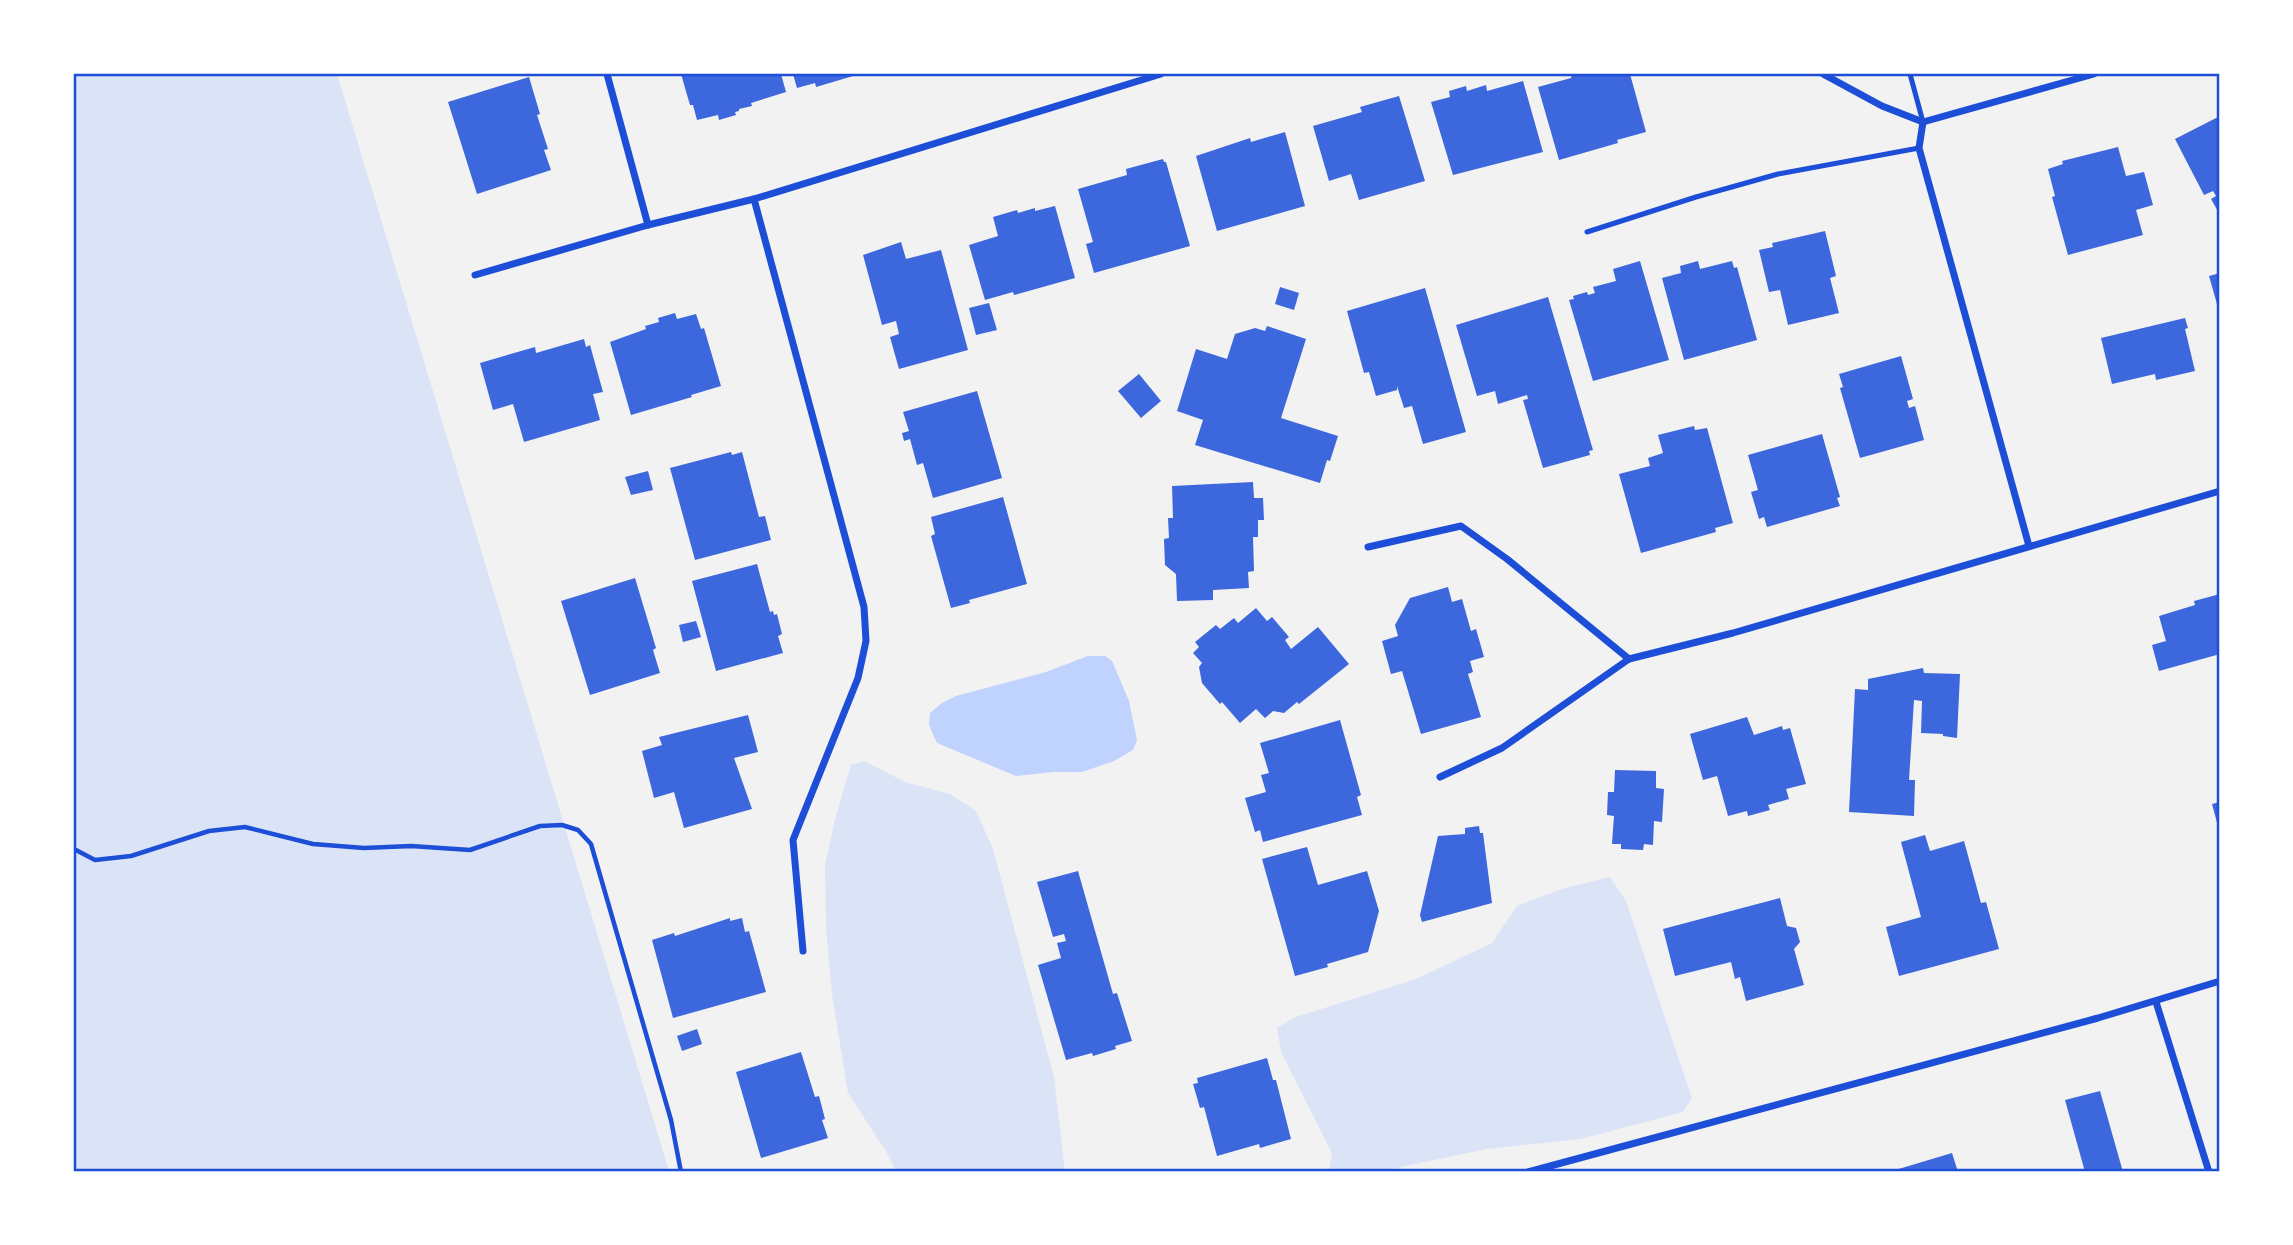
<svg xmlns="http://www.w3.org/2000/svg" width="2293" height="1245" font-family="Raleway,sans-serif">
<rect width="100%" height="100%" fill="#f2f2f2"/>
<g fill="#dbe4f7">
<path d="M74,74h263l332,1097h-595z"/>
<path d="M864,761l41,21 45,12 26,17 17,38 61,228 11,94h-169l-9,-18 -39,-60 -16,-98 -6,-67 -1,-63 10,-46 16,-54z"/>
<path d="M1610,877l16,24 66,197 -9,14 -102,27 -94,10 -105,22h-53l3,-18 -51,-101 -4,-24 19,-11 120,-38 76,-36 25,-37 45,-17z"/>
</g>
<path fill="#bfd3fe" d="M1088,656h17l7,5 17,40 8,39 -4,10 -19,11 -32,11h-29l-37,4 -79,-33 -8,-18 1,-12 12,-10 14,-7 90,-24z"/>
<g fill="#3d67dc">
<path d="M681,74h100l5,18 -35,11 1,3 -13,3v2l-4,1 1,3 -17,5 -1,-5 -21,5 -4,-15h-3z"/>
<path d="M793,74h67l-44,13 -1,-4 -18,5z"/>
<path d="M1572,74h58l16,58 -29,8 1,3 -59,17 -21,-73 33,-9z"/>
<path d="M529,77l11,37 -3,1 11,34 -4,1 7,20 -74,24 -29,-92z"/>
<path d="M1523,81l20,71 -90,23 -22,-73 19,-5 -1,-6 17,-5 1,5 19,-6 1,6z"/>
<path d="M1399,96l26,85 -66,19 -8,-26 -22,7 -16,-55 49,-14 -2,-5z"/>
<path d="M2220,116v99l-9,-16 5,-3 -3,-5 -9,4 -29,-56z"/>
<path d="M1285,132l20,74 -88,25 -21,-75 54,-18 1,4z"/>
<path d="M2118,147l8,29 18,-4 9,33 -17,5 7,25 -75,20 -16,-58 3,-1 -7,-27 15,-5 -1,-3z"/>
<path d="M1163,159l1,3h2l24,84 -96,27 -8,-29 7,-2 -15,-53 49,-14 -1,-6z"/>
<path d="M1055,206l20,72 -61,17 -1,-3 -28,8 -16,-55 29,-9 -5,-19 24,-7 1,3 17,-5v3z"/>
<path d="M1825,231l11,45 -6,2 9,35 -51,12 -8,-35 -11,2 -10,-42 14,-3 -1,-4z"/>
<path d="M901,242l5,17 35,-9 27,100 -69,19 -9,-32 9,-3 -3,-13 -14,4 -19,-70z"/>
<path d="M1640,261l29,99 -76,21 -24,-81 5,-1 -1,-3 14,-4 1,3 7,-2 -2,-6 23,-6 -3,-12z"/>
<path d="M1698,261l2,8 32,-8 2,7 3,-1 20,73 -73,20 -22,-82 19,-5 -1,-7z"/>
<path d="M2220,273v38h-1l-10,-35z"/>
<path d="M1280,287l19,6 -5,17 -19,-6z"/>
<path d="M1425,288l41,144 -43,12 -11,-38 -8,2 -7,-22v4l-21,6 -7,-24 -5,1 -17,-62z"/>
<path d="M1548,297l45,153 -4,1 1,4 -47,13 -20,-68 5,-1 -1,-4 -29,9 -3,-13 -18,5 -21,-71z"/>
<path d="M989,303l8,27 -21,5 -7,-27z"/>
<path d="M675,313l2,6 19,-5 5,15 3,-1 17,58 -30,9 1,2 -61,18 -21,-73 36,-13 -1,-3 14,-4 -1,-4z"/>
<path d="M2185,318l3,10 -3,1 10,42 -39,9 -1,-6 -43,10 -11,-46z"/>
<path d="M1267,326l39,13 -25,79 57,18 -8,25 -3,-1 -7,23 -125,-38 8,-25 -26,-9 19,-62 31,10 8,-25 20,-6 10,3z"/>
<path d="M584,339l2,8 4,-2 13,47 -10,2 7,26 -76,22 -11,-38 -20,6 -13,-47 55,-16 1,6z"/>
<path d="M1901,356l12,43 -6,2 2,7 6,-2 9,34 -64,18 -20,-70 3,-1 -4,-13z"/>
<path d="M1139,374l22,27 -20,17 -23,-27z"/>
<path d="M977,391l25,87 -69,20 -10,-35 -6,2 -7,-26 -6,2 -2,-8 7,-2 -6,-19z"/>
<path d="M1694,426l1,4 12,-2 26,95 -18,5 1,4 -75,21 -22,-79 31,-8 -2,-8 15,-5 -5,-18z"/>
<path d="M1822,434l18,63 -3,1 3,8 -73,21 -3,-10 -5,2 -8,-27 7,-2 -10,-35z"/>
<path d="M731,452l1,3 10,-3 17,65 6,-1 6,24 -76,20 -25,-92z"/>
<path d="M648,471l5,19 -22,5 -6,-18z"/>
<path d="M1253,482l1,16h9l1,22h-6v17h-5l1,34 -6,1 1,16 -36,2v10l-36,1 -1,-27 -11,-9 -1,-26 5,-1 -1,-20h5l-1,-32z"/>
<path d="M1003,497l24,87 -58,16 1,3 -19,5 -20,-72 4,-2 -4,-17z"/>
<path d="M757,564l13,48 3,-1 1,4 3,-1 5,20 -4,2 5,17 -67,18 -24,-90z"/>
<path d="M635,578l21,70 -3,2 7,23 -70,22 -29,-94z"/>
<path d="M1448,587l4,15 10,-3 9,32 5,-2 8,28 -14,4 3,11 -5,2 13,43 -60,17 -19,-63 -11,3 -9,-33 16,-5 -3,-11 15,-27z"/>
<path d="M2220,594v60l-61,17 -7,-26 14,-4 -7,-25 36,-11 -1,-4z"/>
<path d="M1256,608l11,13 5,-4 17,20 -4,3 6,9 27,-22 31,37 -50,40 -2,-2 -13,11 -11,-2 -8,7 -9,-9 -16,14 -18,-21 -2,2 -18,-21 -3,-16 3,-4 -9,-10 6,-6 -4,-5 21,-17 4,4 14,-11 4,5z"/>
<path d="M696,621l5,16 -18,5 -4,-17z"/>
<path d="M1923,668l1,5 36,1 -3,64 -14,-2v-2l-22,-1 1,-32 -8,-1 -5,80h6l-1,36 -65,-4 6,-123 13,1v-11z"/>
<path d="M748,715l10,37 -24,6 18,51 -68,19 -10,-36 -20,6 -12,-47 20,-6 -3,-8z"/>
<path d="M1747,717l7,18 28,-9 1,4 7,-2 16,56 -20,5 3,10 -21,6 2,5 -22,6 -1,-5 -19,5 -11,-40 -14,4 -13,-46z"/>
<path d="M1340,720l21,75 -4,2 5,18 -99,27 -3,-12 -5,2 -10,-34 21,-6 -5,-17 8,-2 -9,-30z"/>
<path d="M1615,770l41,1v17l8,1 -2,33 -8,-1 -1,24 -9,-1 -1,6 -22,-1v-5h-9l2,-28 -7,-1 1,-23h6z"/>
<path d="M2220,802v28h-1l-7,-26z"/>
<path d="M1479,826l1,7h3l9,70 -70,19 -2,-7 18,-79 27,-2v-6z"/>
<path d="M1925,835l5,16 34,-10 17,62 5,-1 13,47 -100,27 -13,-49 35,-10 -20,-75z"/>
<path d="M1307,847l11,38 49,-14 12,40 -11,41 -41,12 1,3 -33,9 -33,-117z"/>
<path d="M1078,871l35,123 4,-1 15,48 -17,5 1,3 -23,7 -1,-3 -26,7 -28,-95 23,-7 -4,-15 9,-2 -2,-7 -11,3 -16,-55z"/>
<path d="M1780,898l7,28 9,2 4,14 -6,7 10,36 -58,16 -6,-24 -5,2 -4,-17 -56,14 -12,-47z"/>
<path d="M730,918v3l12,-3 3,14 4,-1 17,61 -93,26 -21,-78 22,-7 1,3z"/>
<path d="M697,1029l5,15 -20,7 -5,-15z"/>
<path d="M801,1052l14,45 4,-1 6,23 -3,1 6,18 -67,20 -25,-86z"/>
<path d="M1267,1058l6,22h3l15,59 -31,9 -1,-4 -42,12 -13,-49 -4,1 -7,-24 5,-1 -1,-5z"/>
<path d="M2100,1091l23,81h-38l-20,-72z"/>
<path d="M1952,1153l6,19h-66v-1z"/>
</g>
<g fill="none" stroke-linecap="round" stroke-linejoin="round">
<path stroke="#1d4ed8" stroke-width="4.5" d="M74,849l21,11 36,-4 78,-25 36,-4 68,17 51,4 47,-2 59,4 70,-24 22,-1 16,5 13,14 80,276 10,52"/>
<g stroke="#1d4ed8" stroke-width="5">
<path d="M1910,74l13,48"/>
<path d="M1587,232l109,-35 82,-23 141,-26"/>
</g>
<g stroke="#1d4ed8" stroke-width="7">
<path d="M607,74l41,151"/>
<path d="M1823,74l59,32 41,16"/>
<path d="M1923,122l-4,26 110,398"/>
<path d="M1923,122l171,-48"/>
<path d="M754,199l110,408 2,34 -8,37 -65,162 10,111"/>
<path d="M475,275l173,-50 106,-26 407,-125"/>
<path d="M1368,547l93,-21 46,33 122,100"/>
<path d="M1440,777l62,-29 127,-89 104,-26 487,-142"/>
<path d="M2156,1002l53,170"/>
<path d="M1528,1172l570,-154 122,-37"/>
</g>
</g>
<rect width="2293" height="1245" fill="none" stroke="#ffffff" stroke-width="150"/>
<rect x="75" y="75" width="2143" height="1095" fill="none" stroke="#1d4ed8" stroke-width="2.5"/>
</svg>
